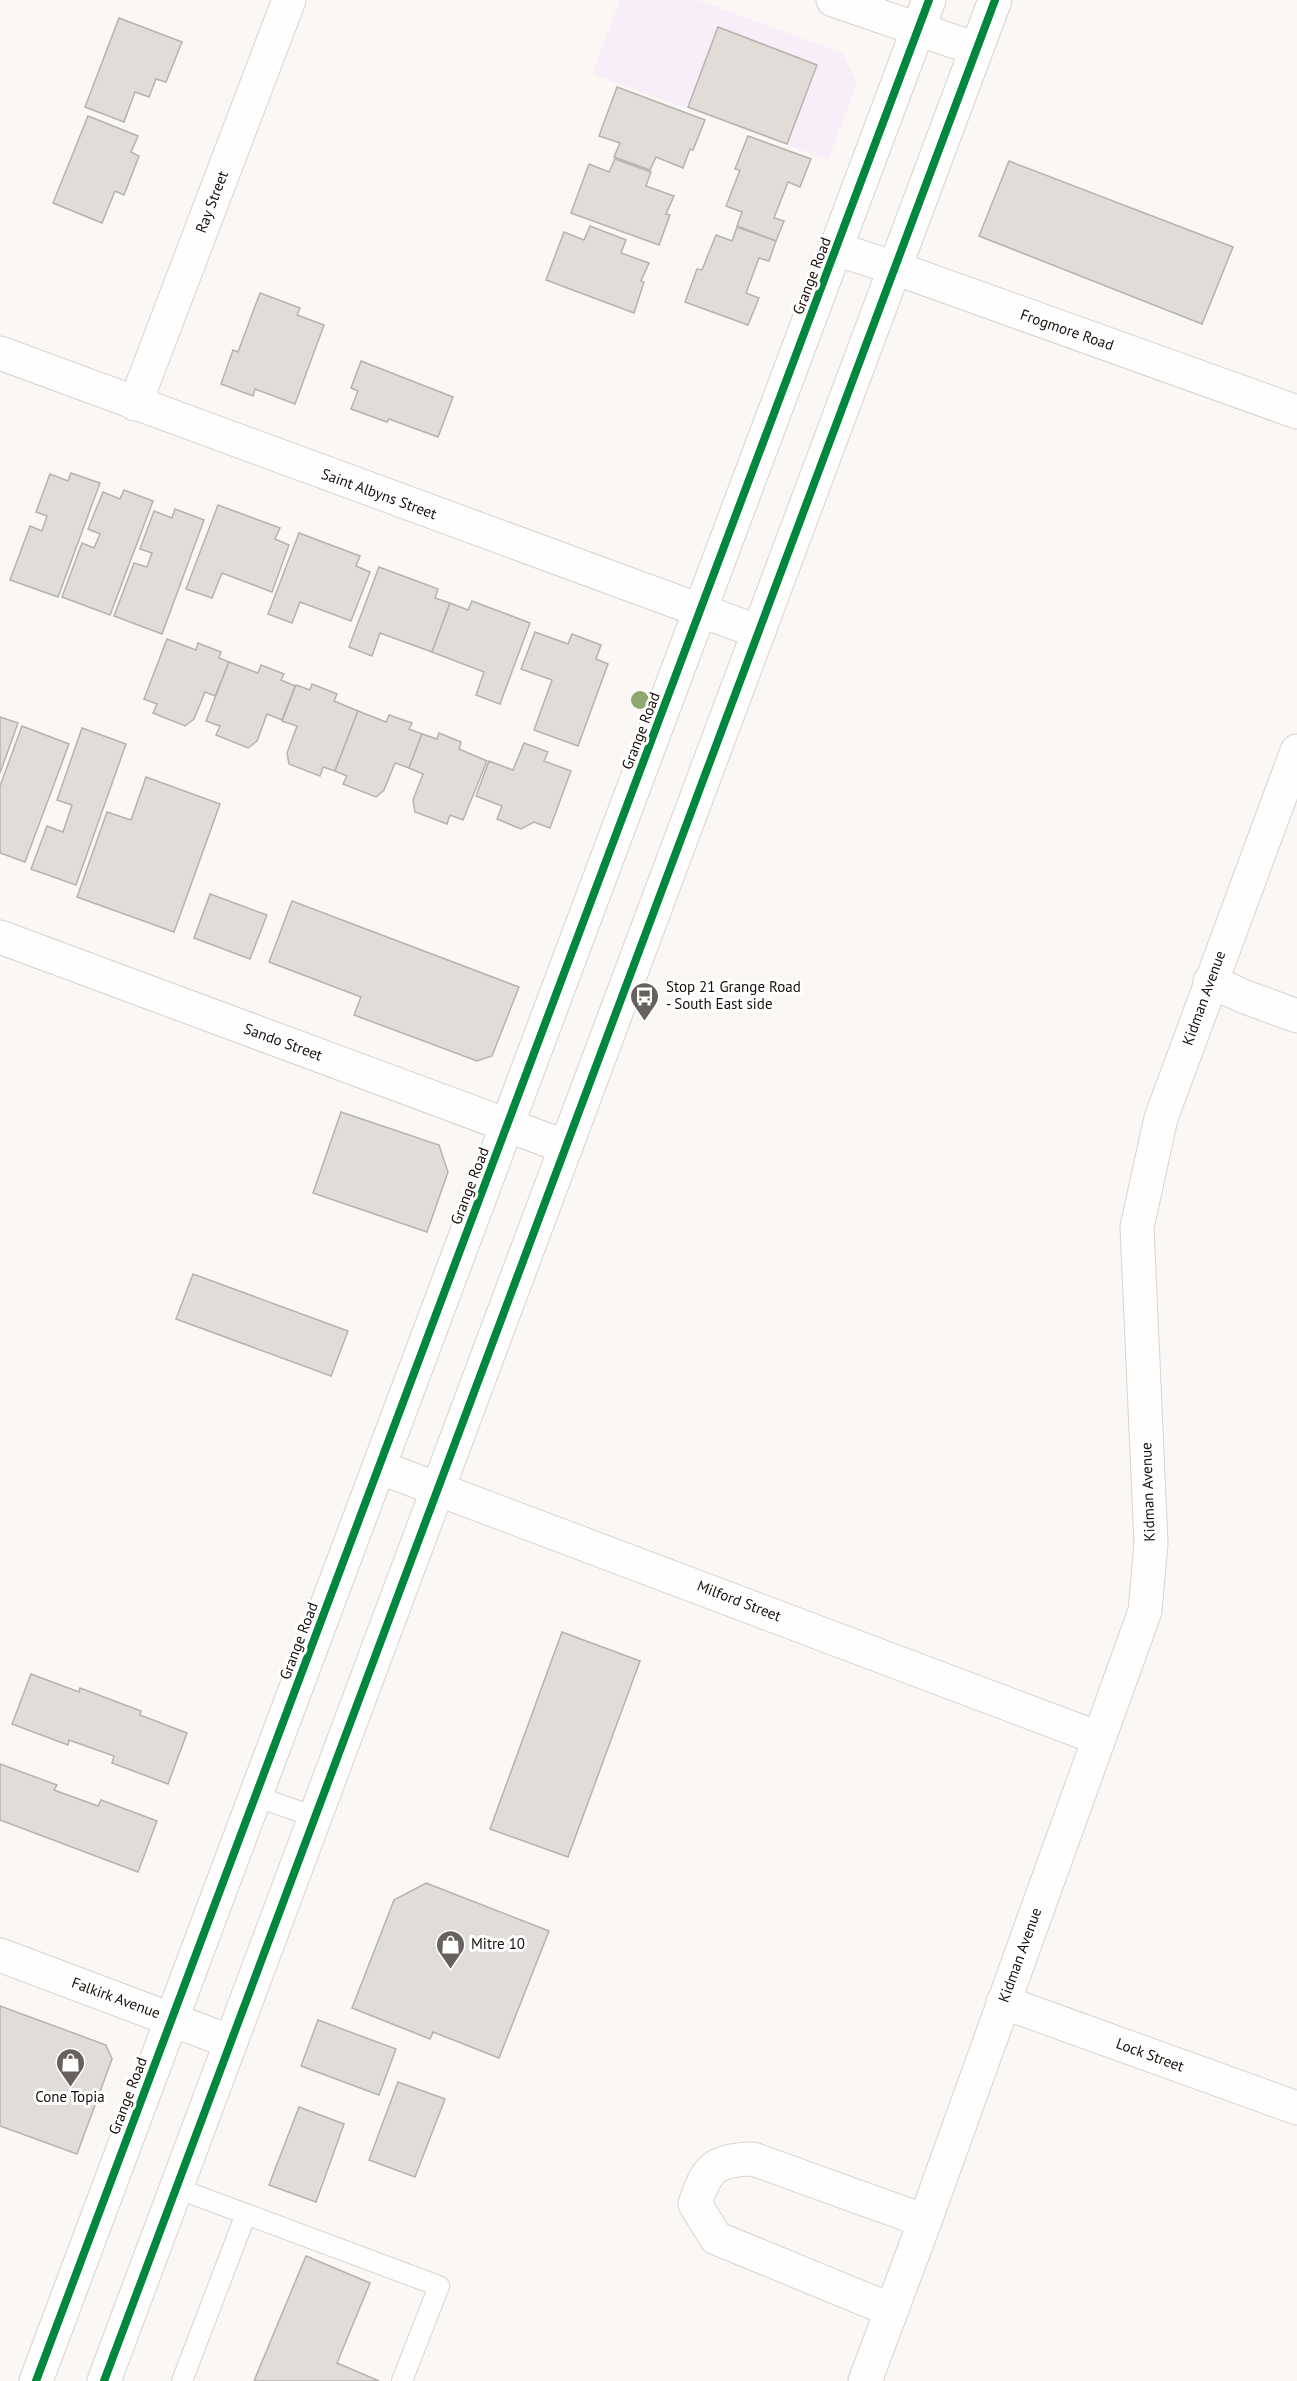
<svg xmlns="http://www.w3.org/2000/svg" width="1297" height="2381" font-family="'PT Sans',sans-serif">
<rect width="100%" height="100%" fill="#faf7f5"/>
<path fill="#f8eef8" d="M620,0h78l144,53 15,30 -29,77 -236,-86z"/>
<g fill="#e2dcd8" stroke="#b8b2ae" stroke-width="1.5">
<path d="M119,18l63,24 -16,40 -10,-3 -7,18 -14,-5 -11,30 -39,-15z"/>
<path d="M718,27l99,38 -30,79 -99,-37z"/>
<path d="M617,87l88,33 -12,30 -3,-1 -7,19 -27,-11 -6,13 -36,-13 6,-14 -21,-7z"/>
<path d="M88,116l50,20 -7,16 8,4 -15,39 -9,-4 -13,32 -49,-20z"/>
<path d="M748,136l63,23 -11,28 -12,-5 -14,36 10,3 -8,20 -39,-15 5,-14 -16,-6 14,-36 -5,-1z"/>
<path d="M615,159l36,13 -5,14 28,10 -8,18 4,1 -11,30 -88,-32 18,-49 20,8z"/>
<path d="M1009,161l224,86 -31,77 -223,-88z"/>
<path d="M590,226l36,14 -5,13 28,10 -8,18 3,1 -10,31 -88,-33 18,-48 20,8z"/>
<path d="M737,227l39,14 -7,20 -10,-3 -13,35 13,5 -11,27 -63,-23 12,-33 5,1 14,-35 16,6z"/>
<path d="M260,293l40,15 -3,7 27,10 -29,79 -40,-15 -2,7 -32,-12 12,-34 5,2z"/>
<path d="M361,361l92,36 -15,40 -49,-18 -2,3 -36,-13 7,-18 -7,-3z"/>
<path d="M71,473l29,10 -42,114 -48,-17 20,-54 12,5 5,-15 -11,-4 14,-38 18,7z"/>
<path d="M124,490l29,11 -43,114 -48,-18 20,-54 12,5 6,-14 -12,-5 15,-37 17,7z"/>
<path d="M218,505l62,23 -5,11 14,6 -17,47 -50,-19 -10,25 -26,-9z"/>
<path d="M175,509l29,11 -42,114 -48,-18 20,-53 13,4 5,-14 -12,-4 14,-38 18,7z"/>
<path d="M299,533l61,23 -4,10 14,6 -19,49 -51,-19 -8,21 -24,-9z"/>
<path d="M379,567l59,22 -3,9 15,5 -18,49 -52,-19 -8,23 -23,-9z"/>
<path d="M472,601l58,22 -30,81 -24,-9 8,-23 -52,-20 18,-49 18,7z"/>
<path d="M535,632l33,12 4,-10 29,11 -5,14 12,5 -30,82 -44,-16 18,-50 -31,-11z"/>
<path d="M167,639l29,11 2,-7 23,9 -2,6 10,4 -14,34 -10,-4 -11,27 -9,7 -32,-13 4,-9 -13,-5z"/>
<path d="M229,662l29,11 3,-8 23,9 -3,6 14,6 -13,34 -15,-6 -10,27 -9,7 -32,-13 4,-9 -14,-5z"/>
<path d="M312,684l25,10 -3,7 24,10 -23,60 -12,-4 -3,9 -31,-12 -2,-11 10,-27 -15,-5 14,-36 14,5z"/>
<path d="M358,711l28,11 3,-7 23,8 -3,6 13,5 -13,34 -14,-5 -11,27 -8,7 -33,-13 4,-8 -12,-5z"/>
<path d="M0,717l18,6 -18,50z"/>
<path d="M22,726l47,18 -44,118 -25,-9v-67z"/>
<path d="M82,728l44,16 -50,141 -45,-16 16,-43 16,6 9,-27 -15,-5z"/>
<path d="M439,733l22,9 -2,7 28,12 -24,59 -13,-5 -3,9 -32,-12 -2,-12 10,-26 -14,-6 13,-34 15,5z"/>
<path d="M524,743l24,9 -4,9 27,10 -21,57 -16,-6 -13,7 -24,-10 5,-13 -26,-10 13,-35 24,9z"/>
<path d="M146,777l74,27 -46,128 -97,-35 30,-85 24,8z"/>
<path d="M210,894l57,21 -17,44 -56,-21z"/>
<path d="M292,901l227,86 -27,69 -15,5 -123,-46 7,-18 -92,-35z"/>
<path d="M341,1112l98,33 9,27 -21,60 -114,-39z"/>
<path d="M193,1274l155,57 -17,45 -155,-57z"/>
<path d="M562,1632l78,29 -72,196 -78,-28z"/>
<path d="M31,1674l48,18 1,-4 61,23 -1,4 47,18 -19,51 -56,-21 2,-7 -45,-16 -1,5 -56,-21z"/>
<path d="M0,1764l57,21 -3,5 44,16 3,-6 56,21 -19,51 -138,-52z"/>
<path d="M426,1883l123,48 -50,127 -66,-26 -3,7 -78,-31 42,-108z"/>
<path d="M0,2006l106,39 6,14 -35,95 -77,-28z"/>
<path d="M318,2020l78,29 -17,46 -78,-29z"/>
<path d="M398,2082l47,17 -30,78 -46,-17z"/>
<path d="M299,2107l45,17 -28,78 -47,-17z"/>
<path d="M306,2256l64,27 -33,80 42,18h-125z"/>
</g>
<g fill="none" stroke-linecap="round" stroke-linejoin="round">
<defs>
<g id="lane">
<path d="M255,1796l60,21"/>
<path d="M176,2188l70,26 -64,167"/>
<path d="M246,2214l193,72 -37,95"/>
</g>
<g id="street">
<path d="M833,0l143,49"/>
<path d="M836,249l59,19 402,144"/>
<path d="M0,353l759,279"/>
<path d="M135,404l154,-404"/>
<path d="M0,937l566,210"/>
<path d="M1210,981l35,16 52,19"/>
<path d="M379,1467l719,271"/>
<path d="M0,1955l231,87"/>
<path d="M1003,2002l294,106"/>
<path d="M891,2310l-175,-72 -21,-34c12,-37 20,-44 58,-45l172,62"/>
<path d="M865,2381l60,-160 220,-610 6,-68 -14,-316 24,-109 136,-367"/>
</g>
<g id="secondary">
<path d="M36,2381l893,-2381"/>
<path d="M104,2381l891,-2381"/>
</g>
</defs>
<use href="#lane" stroke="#dad3cf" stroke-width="22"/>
<use href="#street" stroke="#dad3cf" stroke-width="35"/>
<use href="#secondary" stroke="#dad3cf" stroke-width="35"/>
<use href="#lane" stroke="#fefefe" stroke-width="20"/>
<use href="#street" stroke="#fefefe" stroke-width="33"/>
<use href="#secondary" stroke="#fefefe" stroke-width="33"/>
<defs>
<g id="cycleway">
<path d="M36,2381l893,-2381"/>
<path d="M104,2381l891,-2381"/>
</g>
</defs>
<use href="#cycleway" stroke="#fff" stroke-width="11"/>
<use href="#cycleway" stroke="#00873e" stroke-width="8"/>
</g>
<circle fill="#91a66e" cx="640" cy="700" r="9"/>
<defs>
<symbol id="bus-pin" viewBox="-11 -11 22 30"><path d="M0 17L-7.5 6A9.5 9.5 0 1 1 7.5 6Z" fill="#67605c" stroke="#fff"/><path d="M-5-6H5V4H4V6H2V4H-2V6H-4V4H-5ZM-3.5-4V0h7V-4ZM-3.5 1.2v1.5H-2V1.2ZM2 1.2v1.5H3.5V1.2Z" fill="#fff"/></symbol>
<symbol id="shop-pin" viewBox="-11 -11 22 30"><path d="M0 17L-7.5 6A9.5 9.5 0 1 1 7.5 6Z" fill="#67605c" stroke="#fff"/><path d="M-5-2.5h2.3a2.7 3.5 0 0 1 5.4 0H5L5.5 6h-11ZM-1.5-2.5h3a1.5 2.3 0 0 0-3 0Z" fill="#fff"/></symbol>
</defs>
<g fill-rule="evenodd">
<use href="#bus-pin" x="628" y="980" width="33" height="45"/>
<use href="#shop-pin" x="434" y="1928" width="33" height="45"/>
<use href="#shop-pin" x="54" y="2046" width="33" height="45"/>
</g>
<g text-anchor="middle" stroke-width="6" stroke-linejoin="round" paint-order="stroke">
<g font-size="15" fill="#180e0a" stroke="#fff">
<text transform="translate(212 202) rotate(-69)" y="5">Ray Street</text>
<text transform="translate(812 276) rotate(-69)" y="5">Grange Road</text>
<text transform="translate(1067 330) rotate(19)" y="5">Frogmore Road</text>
<text transform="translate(379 494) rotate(20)" y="5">Saint Albyns Street</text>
<text transform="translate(641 731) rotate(-69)" y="5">Grange Road</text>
<text transform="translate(1204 998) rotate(-70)" y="5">Kidman Avenue</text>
<text transform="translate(283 1042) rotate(20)" y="5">Sando Street</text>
<text transform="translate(470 1186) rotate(-69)" y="5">Grange Road</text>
<text transform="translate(1148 1492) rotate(-92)" y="5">Kidman Avenue</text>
<text transform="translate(739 1601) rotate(21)" y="5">Milford Street</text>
<text transform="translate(299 1641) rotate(-69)" y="5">Grange Road</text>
<text transform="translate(1020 1955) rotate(-70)" y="5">Kidman Avenue</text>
<text transform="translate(116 1998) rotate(20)" y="5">Falkirk Avenue</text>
<text transform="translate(1150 2055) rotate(20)" y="5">Lock Street</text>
<text transform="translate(128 2096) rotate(-69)" y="5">Grange Road</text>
</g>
<g font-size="15" fill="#180e0a" stroke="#fff" text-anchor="start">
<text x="666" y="992">Stop 21 Grange Road<tspan x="666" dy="17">- South East side</tspan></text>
<text x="471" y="1949">Mitre 10</text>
<text x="70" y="2102" text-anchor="middle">Cone Topia</text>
</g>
</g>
</svg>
